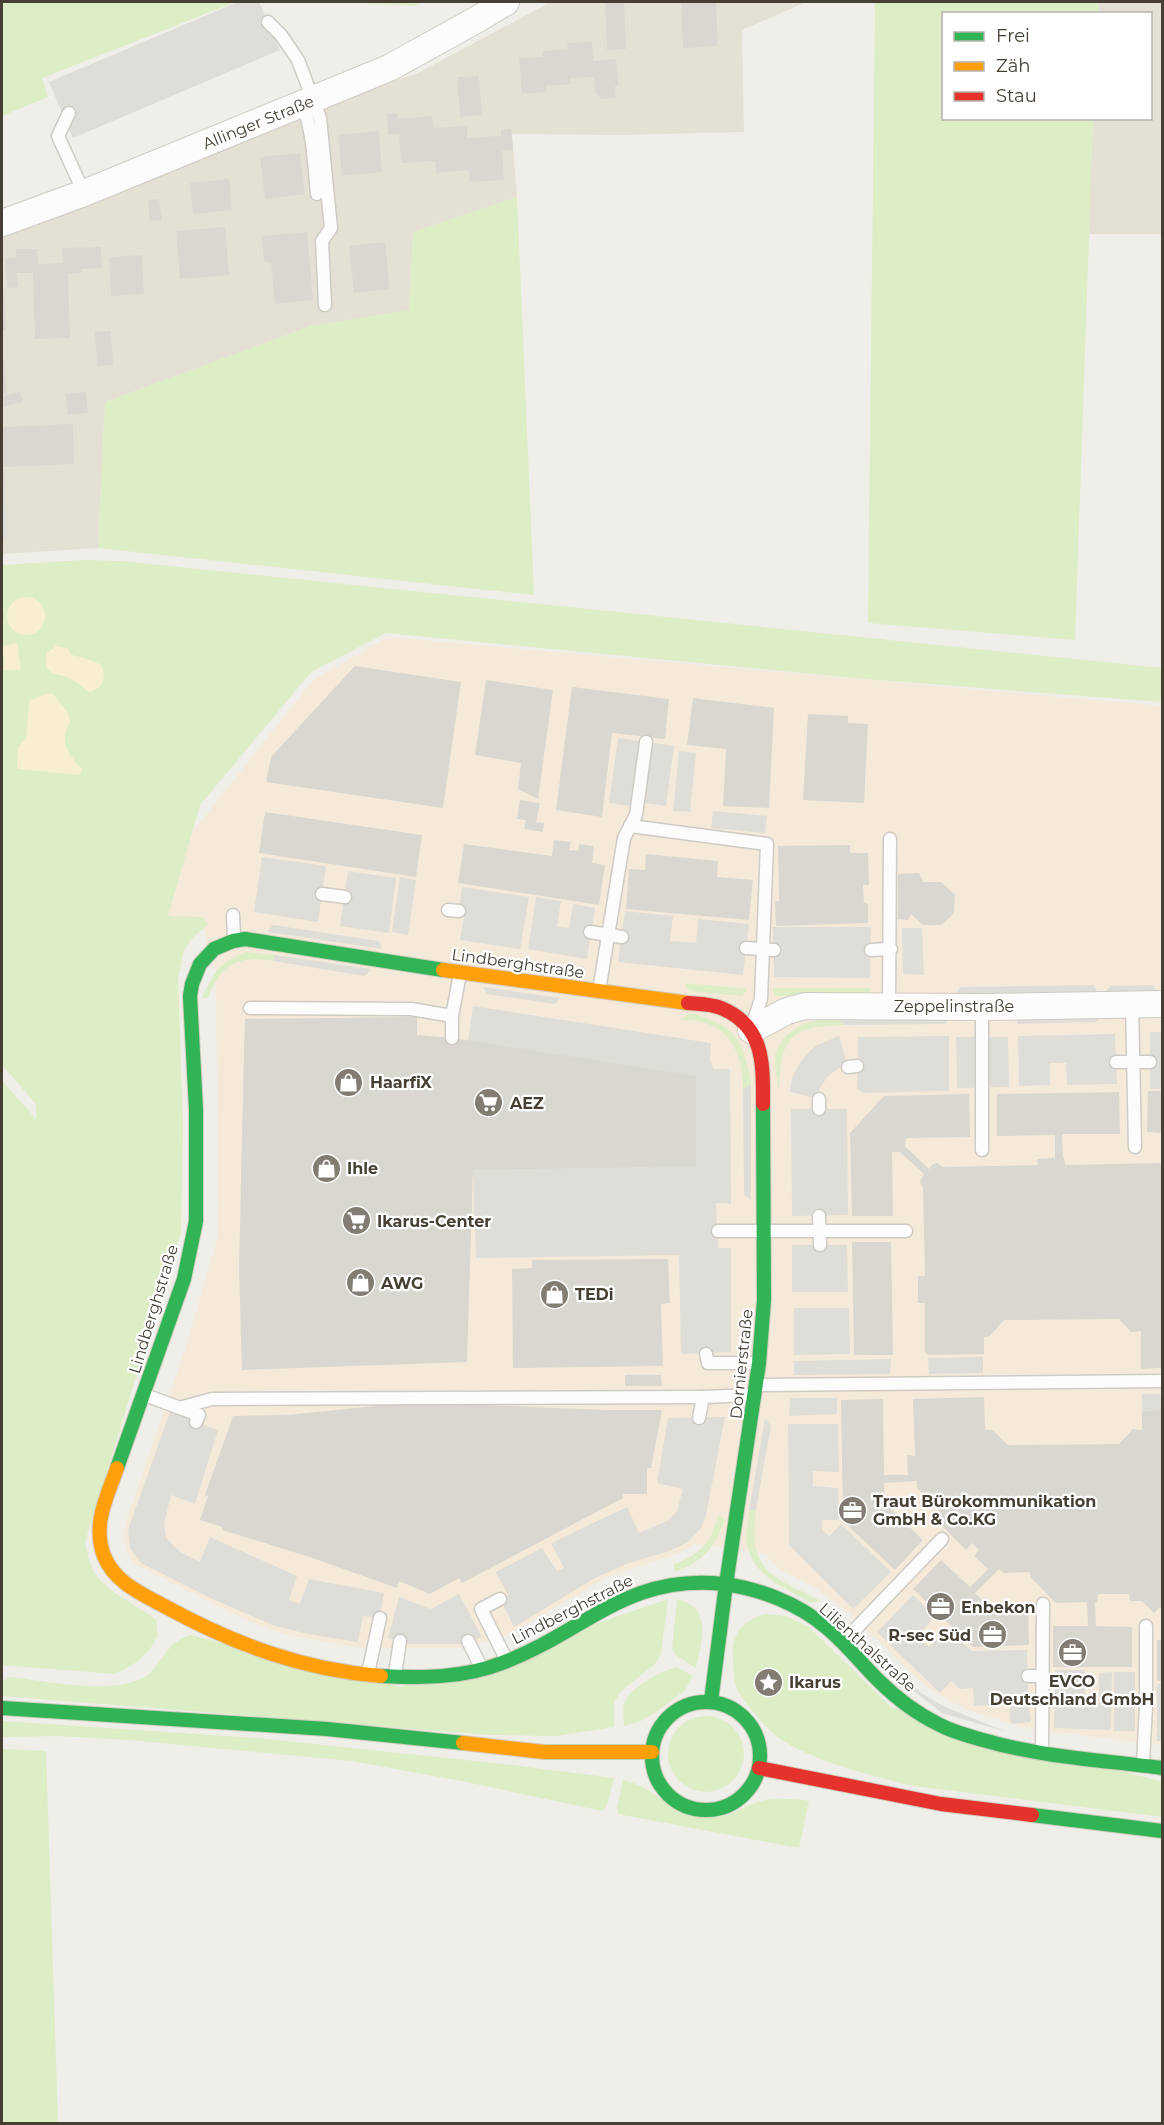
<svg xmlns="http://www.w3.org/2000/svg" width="1164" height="2125" font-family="Montserrat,sans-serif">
<rect width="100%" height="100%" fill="#f0eee8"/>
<g fill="#e5e0d4">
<path d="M551,2h255l-64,28 2,102 -123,3 -109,-1 5,63 -104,35 -3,78 -99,16 -206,76 -7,146 -96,6v-332l310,-117 104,-31z"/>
<path d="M1098,2h64v232h-74l5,-115 57,-1v-104l-52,-1z"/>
</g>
<path fill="#f5ead9" d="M388,637l774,69v1039l-132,-16 -63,-19 -38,-21 -81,-77 -31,-23 -39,-21 -13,-14 -70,-10 -15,9 -73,24 -102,59 -40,12h-105l-72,-13 -44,-16 -107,-54 -10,-12 -4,-16 2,-13 61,-177 31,-108 1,-31 -2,-238 -7,-18 -7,-34 -34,-2 23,-82 122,-154z"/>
<g fill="#ddedc5">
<path d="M2,2h234l-194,76 6,19 -46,19z"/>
<path d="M343,2h79l-8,4z"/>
<path d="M875,2h223v11l-154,1v104l149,1 -18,521 -207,-17z"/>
<path d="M517,197l17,398 -436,-47 7,-146 206,-76 98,-16 4,-78z"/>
<path d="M85,560l36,1 1041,107v34l-296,-23 -480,-46 -75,39 -111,133 -32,111 34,1 6,8 -16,13 -8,12 -6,29 5,148 -2,105 -96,310c2,9 4,20 8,28 8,19 46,36 63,50l2,16c-12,21 -21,28 -43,38l-113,-9v-584l34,38v-15l-34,-39v-500z"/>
<path d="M245,952l30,3 -2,6c-34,-6 -53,3 -65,37h-6c13,-27 15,-33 43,-46z"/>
<path d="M685,983l62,6 -5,7 -53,-5z"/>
<path d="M772,988h100l-4,8h-92z"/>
<path d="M690,1013c46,13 53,25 61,71l-8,6c1,-28 -9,-58 -38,-67 -7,-3 -16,-3 -24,-3z"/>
<path d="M823,1018h13l8,7c-55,2 -63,12 -65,66 -1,-10 -5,-23 -4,-33 3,-24 27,-35 48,-40z"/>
<path d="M756,1509c-8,64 15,66 65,92l-10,2c-23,-14 -55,-25 -63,-54 -3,-12 0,-26 1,-38z"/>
<path d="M718,1515l7,5c-11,28 -20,40 -50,52l-2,-7c27,-11 38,-21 45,-50z"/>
<path d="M668,1599l-7,55 -6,10 -35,28 -6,11v24l-58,9 -67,-1 -487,-39v-14l8,-5c36,4 101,18 133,1 18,-10 20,-34 47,-43l210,52 204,-66z"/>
<path d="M677,1599c36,9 25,42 19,69l-19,-12 -5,-6z"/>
<path d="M765,1614l20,2 23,10 83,81 271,75v35l-249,-31c-39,-10 -102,-25 -134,-48 -12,-9 -32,-32 -40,-45 -6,-9 -5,-25 -6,-36 -1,-24 10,-36 32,-43z"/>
<path d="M677,1667l16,9 -8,14 -26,20 -20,12 -15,4c0,-8 -2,-17 1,-25 6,-14 38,-31 52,-34z"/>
<circle cx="706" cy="1754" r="38"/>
<path d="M2,1721l255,17 255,27 102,13 -7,27 -4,6 -137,-29 -114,-21 -222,-21 -73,-4 -55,1z"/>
<path d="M2,1749l44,2 12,372h-56z"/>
<path d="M623,1780c37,8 47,38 87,38 17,0 33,-11 48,-16 16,-5 35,-3 51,-1l-10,47 -181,-34 -1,-5z"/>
</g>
<g fill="#f7efcf">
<circle cx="26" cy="616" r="19"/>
<path d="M17,643l4,26 -16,2 -3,-25z"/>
<path d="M56,646l11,2 5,7 19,5 10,5c6,12 3,23 -11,27 -7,-4 -14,-11 -21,-14 -16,-6 -27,-3 -22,-25z"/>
<path d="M45,694h8l15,18 2,9c-11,23 -3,30 12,49l-3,5 -62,-6 1,-22 8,-9 3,-37z"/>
</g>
<g fill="#dfddd8">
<path d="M238,2h21l21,48 -207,88 -24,-56z"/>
<path d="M2,489h3l2,50 -5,1z"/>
<path d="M618,738l56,8 -8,60 -28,-4 -1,5 -28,-4z"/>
<path d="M679,751l17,2 -6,59 -17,-1z"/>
<path d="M713,811l54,5 -2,17 -54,-5z"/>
<path d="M262,857l64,9 -8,56 -64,-10z"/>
<path d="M348,871l48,7 -7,55 -49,-7z"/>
<path d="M400,877l16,3 -8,55 -16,-3z"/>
<path d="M462,887l67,10 -9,52 -60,-9 5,-27 -6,-2z"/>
<path d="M536,897l25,4 -4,26 12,1 4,-24 22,4 -8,51 -59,-10z"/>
<path d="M625,911l48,5 -3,25 26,2 2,-24 51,5 -6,51 -125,-13z"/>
<path d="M273,925l106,16 3,8 -115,-17z"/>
<path d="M773,927h98l-1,51 -96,-1z"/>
<path d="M902,928h20l2,47 -21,-1z"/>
<path d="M275,955l96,14 -6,7 -92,-15z"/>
<path d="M1094,985l4,8 -142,1 4,-7z"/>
<path d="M1153,985l5,8h-53l5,-7z"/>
<path d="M483,987l77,11 -5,6 -68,-10z"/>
<path d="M473,1006l238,37 -1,17 4,9h16l1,135 -15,-1 2,45h13v104l-50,2 -2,-99 -203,3 -3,-88 -232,5 4,-156 172,-2v18l51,6z"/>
<path d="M1100,1015l-4,7 -78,2 -5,-8z"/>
<path d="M950,1017l-5,7 -101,1 -8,-7z"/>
<rect x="1150" y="1032" width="12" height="57"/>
<path d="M1115,1034l2,50 -50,1 -1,-22h-16v22l-31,1 -1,-50z"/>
<path d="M839,1036l9,31h-8l-13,10 -8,13v9l-29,-7 2,-14 9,-17 14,-15z"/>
<path d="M949,1036v55l-86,2 -6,-5 1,-51z"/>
<path d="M956,1037h52l1,50 -52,1z"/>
<path d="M751,1084v116l-7,-5 -1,-105z"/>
<path d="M791,1109h56l1,106 -56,1z"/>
<path d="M792,1245h55l1,47h-56z"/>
<path d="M794,1308h55l1,46 -56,1z"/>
<path d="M983,1357v16l-54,1 -1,-16z"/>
<path d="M891,1359l-1,15 -96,1v-14z"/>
<path d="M1142,1394h20v16l-20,1z"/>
<path d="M790,1398h47v16l-48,2z"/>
<path d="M170,1412l48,18 -23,74 -24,-9 -7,29 2,14 13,13 21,11 10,-25 87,39 -8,24 11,4 9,-25 75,14 -4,25 -17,-2 -5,26 -50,-8 -33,-8 -65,-28 -69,-35 -11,-15 -2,-18z"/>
<path d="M725,1417l-19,98 -5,13 -13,14 -19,9 -40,12 -34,15 -81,49 -14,-28 8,-4 -12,-23 46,-24 15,23 7,-3 -13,-25 76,-36 12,26 30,-13 8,-9 6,-22 -26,-6 11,-65z"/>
<path d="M765,1418l6,8 -15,83 -7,2z"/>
<path d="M788,1424h50l1,48 -26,-1v15l25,2 1,32h-17v10l7,6 12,-12 50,48 -38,37 -64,-64z"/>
<path d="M459,1594l23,43 -20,7h-53l-21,-6 11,-41 32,12z"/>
<path d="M913,1595l22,21 -17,20 11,11 17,-19 26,23 55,-1 1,52 -54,4 -1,-18 -13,1 -9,-8 -11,12 -63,-61z"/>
<path d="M883,1658l38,35 24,14 62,25 -65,-19 -68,-53z"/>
<path d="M1055,1670h30v32l14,1v-30l13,-1 -1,58 -57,-2z"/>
<rect x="1114" y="1672" width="21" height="59"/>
<rect x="1157" y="1684" width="5" height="57"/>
<path d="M1029,1705l2,17 -20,2 -2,-18z"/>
</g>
<g fill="#dad7d0">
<path d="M605,2h19l2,47 -19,1z"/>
<path d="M681,2h35l2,44 -35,2z"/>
<path d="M592,42l1,19 23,-2 2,27h-3l1,12 -14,1 -7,-7 -1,-15 -24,1 1,6 -25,2v6l-24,2 -3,-36 24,-1v-6l25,-2 -1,-6z"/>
<path d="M479,76l3,39 -22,2 -3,-40z"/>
<path d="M397,113l1,6 34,-3 1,12 34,-2v12l34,-2v-6l10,-1 2,21 -11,1 2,29 -34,2 -1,-12 -33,3 -1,-12 -34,2 -2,-29 -11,1 -1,-21z"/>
<path d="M379,131l3,41 -40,4 -4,-41z"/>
<path d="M300,153l5,41 -40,5 -5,-42z"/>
<path d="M229,179l3,31 -39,4 -3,-31z"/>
<path d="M159,199l3,21 -12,1 -2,-21z"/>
<path d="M225,227l4,48 -49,4 -4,-48z"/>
<path d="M307,232l6,68 -38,4 -4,-42h-7l-2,-26z"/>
<path d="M385,242l5,47 -36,4 -5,-47z"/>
<path d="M101,247l1,21 -21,1v4l-13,1 2,64 -35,1 -2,-66h-17l2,14 -11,1 -2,-30h11v-9h21l1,15 25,-1 -1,-15z"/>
<path d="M142,255l2,39 -33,2 -2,-39z"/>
<path d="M2,289h2l2,42h-4z"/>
<path d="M111,331l2,34 -16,1 -2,-34z"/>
<path d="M2,360h2l3,34h-5z"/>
<path d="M20,392l3,10 -21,5v-11z"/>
<path d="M86,392l2,21 -20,2 -3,-21z"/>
<path d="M73,424l1,40 -71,3 -1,-40z"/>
<path d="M2,469h2l1,20h-3z"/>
<path d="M355,666l106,16 -18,126 -177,-26 5,-25z"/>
<path d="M486,680l67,10 -15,109 -20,-10 3,-26 -46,-8z"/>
<path d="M572,687l97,12 -4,40 -53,-6 -10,84 -46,-7z"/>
<path d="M693,698l81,10 -5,100 -46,-2 3,-57 -39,-4z"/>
<path d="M808,714l40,2v7l20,1 -4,79 -61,-3z"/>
<path d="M520,800l20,3 -4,19 8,1 -1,9 -19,-3 2,-9 -9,-1z"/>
<path d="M265,812l157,23 -6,42 -157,-24z"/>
<path d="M554,840l17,2 -2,8 9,1 1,-7 15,2 -2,17 13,2 -6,40 -141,-22 6,-39 88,12z"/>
<path d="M850,845v8h18l1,32h-6l1,17 4,2v19l-92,3 -1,-25h4l-1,-55z"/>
<path d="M646,854l72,7 -1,16 36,3 -4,40 -123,-11 3,-40 16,1z"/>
<path d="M919,873l4,9h18l14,13 -1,18 -12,12h-19l-12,-11 -3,6 -10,-1v-45z"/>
<path d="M417,1017v18l35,3 244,38v90l-223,4 -6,192 -225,8 -3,-103 6,-248z"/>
<path d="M1148,1091h14v42l-15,-1z"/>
<path d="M1119,1092l1,42h-58l1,24 1,-1 1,8 97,-2v205l-21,1v-38l-10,1 -12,-13 -115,1 -14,16 -6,1v17l-56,1 -3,-3v-49h-7v-27h7l-2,-89 -3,-5 4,-8 -24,-22h-8l1,64h-41l-2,-83 34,-37 85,-2 1,43 -64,1 -1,8 24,23 4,-5 4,-1 5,4 96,-2 -1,-6 18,-1v-23l-58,1v-42z"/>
<path d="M852,1242h39l2,113h-39z"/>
<path d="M668,1259l2,44 -9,1 2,62 -150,2 -1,-99 20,-1v-8z"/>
<path d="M625,1375h36l1,11h-37z"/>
<path d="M984,1397l1,33h8l15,15 111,-1 14,-15 9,1v-19l20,-1v198h-3l-5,5 -12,-12h-12l-1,-7h-31l-1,8h-2l1,24 36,1v40h-79v-41h35l-1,-24 -31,1 -24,-24 -3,-7 -25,1 -5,-4 -24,24 15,14 38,-1 1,39 -56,2 -60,-58 28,-29 29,27 18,-18 -14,-13 5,-6 -7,-7 -6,7 -33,-33 7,-6 -23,-23v-7l-33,2 1,20 38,37 -28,30 -52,-49 -2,-121 42,-1 1,76h24l-1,-20 8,1 -2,-57z"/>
<path d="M413,1402l193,8h56l-11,58h-4v26h-24v4l-161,85 -3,-5 -29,16 -31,-13 -2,7 -87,-31 -88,-27v-3l-22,-7 8,-24 -3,-1 28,-79 55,-1z"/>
<rect x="1157" y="1640" width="5" height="41"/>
</g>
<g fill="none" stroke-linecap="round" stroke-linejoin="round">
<defs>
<g id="lane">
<path d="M268,22l13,13 17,25 22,58 11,110 -9,13 3,64"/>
<path d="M303,104c10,29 11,59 14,90"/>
<path d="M69,113l-11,23 26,57"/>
<path d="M630,826l137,18 -6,155 -9,27"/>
<path d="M322,894l23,3"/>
<path d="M448,910l11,1"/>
<path d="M233,915l1,23"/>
<path d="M590,932l32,5"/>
<path d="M746,948l28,2"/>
<path d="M871,950l20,-1"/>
<path d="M599,991l25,-153 12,-23 10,-73"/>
<path d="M1132,1004l3,143"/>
<path d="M889,1006l1,-167"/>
<path d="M250,1008l161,1 41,7"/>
<path d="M452,1038v-22l8,-42"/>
<path d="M1116,1062h34"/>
<path d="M848,1067l9,-1"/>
<path d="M819,1109v-10"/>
<path d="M982,1150v-143"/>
<path d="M819,1216l1,29"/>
<path d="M718,1231h188"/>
<path d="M706,1354l2,9h50"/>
<path d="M758,1385l404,-4"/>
<path d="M145,1395l54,20 -3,7"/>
<path d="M179,1408l33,-9 491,-2"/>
<path d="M699,1418l4,-21 49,-2"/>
<path d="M500,1599l-19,10 25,50"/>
<path d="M468,1641l13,26"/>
<path d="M843,1642l99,-103"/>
<path d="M368,1673l12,-55"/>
<path d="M395,1674l5,-33"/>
<path d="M1028,1676h14"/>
<path d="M1042,1700h12"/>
<path d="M1042,1753l1,-149"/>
<path d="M1143,1763l3,-57v-80"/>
</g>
<g id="street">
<path d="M2,223l82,-30 305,-125 87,-48 30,-18"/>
<path d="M751,1030l36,-19 18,-5 177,1 180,-3"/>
</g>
<g id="fast">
<path d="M117,1468l67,-189 12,-58v-111l-6,-114 2,-12 8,-20 14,-15 19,-8 12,-2 198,31"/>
<path d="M381,1676c41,2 83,2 121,-13 83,-31 125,-90 222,-79 37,5 75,20 103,44 19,16 34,35 51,52 18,18 39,34 62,45 13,7 29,11 43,15 58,17 119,20 179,28"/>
<path d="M711,1701l15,-117 33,-221 5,-63 -1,-196"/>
<circle cx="706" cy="1756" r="54"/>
<path d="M2,1708l325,21 136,14"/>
<path d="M1032,1815l130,16"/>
</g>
<g id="slow">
<path d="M443,970l245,33"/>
<path d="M117,1468c-10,29 -25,56 -13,88 11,27 38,38 62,51 68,37 137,63 215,69"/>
<path d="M463,1743l81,9h108"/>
</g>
<g id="jam">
<path d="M688,1003c11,1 23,1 33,5 44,18 42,57 42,96"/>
<path d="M759,1768l182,36 91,11"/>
</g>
</defs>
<use href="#lane" stroke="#cecbc5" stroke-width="15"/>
<use href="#street" stroke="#cecbc5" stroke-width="28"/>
<use href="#fast" stroke="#d1ccbf" stroke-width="16"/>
<use href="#slow" stroke="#d1ccbf" stroke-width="16"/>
<use href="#jam" stroke="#d1ccbf" stroke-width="16"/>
<use href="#lane" stroke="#fdfcfc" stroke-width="12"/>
<use href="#street" stroke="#fdfcfc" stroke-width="26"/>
<use href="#fast" stroke="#30b455" stroke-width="14"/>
<use href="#slow" stroke="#ff9f0a" stroke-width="14"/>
<use href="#jam" stroke="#e5322d" stroke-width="14"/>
</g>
<defs>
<symbol id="shop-disc" viewBox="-11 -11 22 22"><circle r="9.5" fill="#827c72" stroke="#fff"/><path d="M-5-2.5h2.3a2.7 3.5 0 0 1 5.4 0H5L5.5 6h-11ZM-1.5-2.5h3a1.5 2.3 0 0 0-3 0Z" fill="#fff"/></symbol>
<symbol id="supermarket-disc" viewBox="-11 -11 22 22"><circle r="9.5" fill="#827c72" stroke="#fff"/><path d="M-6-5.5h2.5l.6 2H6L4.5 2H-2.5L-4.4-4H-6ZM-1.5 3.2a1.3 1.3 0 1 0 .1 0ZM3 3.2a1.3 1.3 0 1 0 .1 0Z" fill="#fff"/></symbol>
<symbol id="office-disc" viewBox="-11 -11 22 22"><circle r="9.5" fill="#827c72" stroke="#fff"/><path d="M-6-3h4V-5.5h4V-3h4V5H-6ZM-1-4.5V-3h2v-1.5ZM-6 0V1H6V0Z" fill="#fff"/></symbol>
<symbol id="sight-disc" viewBox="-11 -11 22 22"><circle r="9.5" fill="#827c72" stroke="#fff"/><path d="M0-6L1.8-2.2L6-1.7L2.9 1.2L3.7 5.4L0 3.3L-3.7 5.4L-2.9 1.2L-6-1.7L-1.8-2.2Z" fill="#fff"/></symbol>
</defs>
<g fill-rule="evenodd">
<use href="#shop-disc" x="332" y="1066" width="33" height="33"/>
<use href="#supermarket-disc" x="472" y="1086" width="33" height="33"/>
<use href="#shop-disc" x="310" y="1152" width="33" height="33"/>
<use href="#supermarket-disc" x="340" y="1204" width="33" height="33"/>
<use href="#shop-disc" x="344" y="1266" width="33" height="33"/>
<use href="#shop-disc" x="538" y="1278" width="33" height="33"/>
<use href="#office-disc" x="836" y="1494" width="33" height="33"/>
<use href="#office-disc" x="924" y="1590" width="33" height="33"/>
<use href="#office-disc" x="976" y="1618" width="33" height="33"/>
<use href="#office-disc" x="1056" y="1636" width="33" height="33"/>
<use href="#sight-disc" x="752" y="1666" width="33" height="33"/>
</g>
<g text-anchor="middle" stroke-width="4.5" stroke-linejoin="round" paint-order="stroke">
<g font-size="16" fill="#473f33" stroke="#fff">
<text transform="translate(258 122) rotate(-22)" y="6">Allinger Straße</text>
<text transform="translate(518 963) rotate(8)" y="6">Lindberghstraße</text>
<text x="954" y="1012">Zeppelinstraße</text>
<text transform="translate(153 1309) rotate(-73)" y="6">Lindberghstraße</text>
<text transform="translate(741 1364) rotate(-84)" y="6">Dornierstraße</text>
<text transform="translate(572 1609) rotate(-27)" y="6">Lindberghstraße</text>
<text transform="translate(868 1647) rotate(42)" y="6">Lilienthalstraße</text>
</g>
<g font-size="16" font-weight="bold" fill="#473f33" stroke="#fff" text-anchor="start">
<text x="370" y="1088">HaarfiX</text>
<text x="510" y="1109">AEZ</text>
<text x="347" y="1174">Ihle</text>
<text x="377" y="1227">Ikarus-Center</text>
<text x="381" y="1289">AWG</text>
<text x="575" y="1300">TEDi</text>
<text x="873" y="1507">Traut Bürokommunikation<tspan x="873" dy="18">GmbH &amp; Co.KG</tspan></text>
<text x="961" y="1613">Enbekon</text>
<text x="971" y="1641" text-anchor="end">R-sec Süd</text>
<text x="1072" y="1687" text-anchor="middle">EVCO<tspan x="1072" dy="18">Deutschland GmbH</tspan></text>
<text x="789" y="1688">Ikarus</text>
</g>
</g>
<rect width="1164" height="2125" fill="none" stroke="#473f33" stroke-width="6"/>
<rect x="942" y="12" width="210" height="108" fill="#ffffff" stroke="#b5b2ad" stroke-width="1.5"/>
<rect x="954" y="32" width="30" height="9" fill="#30b455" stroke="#b5b2ad" stroke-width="1.5"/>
<text x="996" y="42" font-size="18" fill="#473f33">Frei</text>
<rect x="954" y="62" width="30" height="9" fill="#ff9f0a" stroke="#b5b2ad" stroke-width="1.5"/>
<text x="996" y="72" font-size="18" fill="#473f33">Zäh</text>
<rect x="954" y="92" width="30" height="9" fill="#e5322d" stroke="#b5b2ad" stroke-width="1.5"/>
<text x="996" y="102" font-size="18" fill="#473f33">Stau</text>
</svg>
